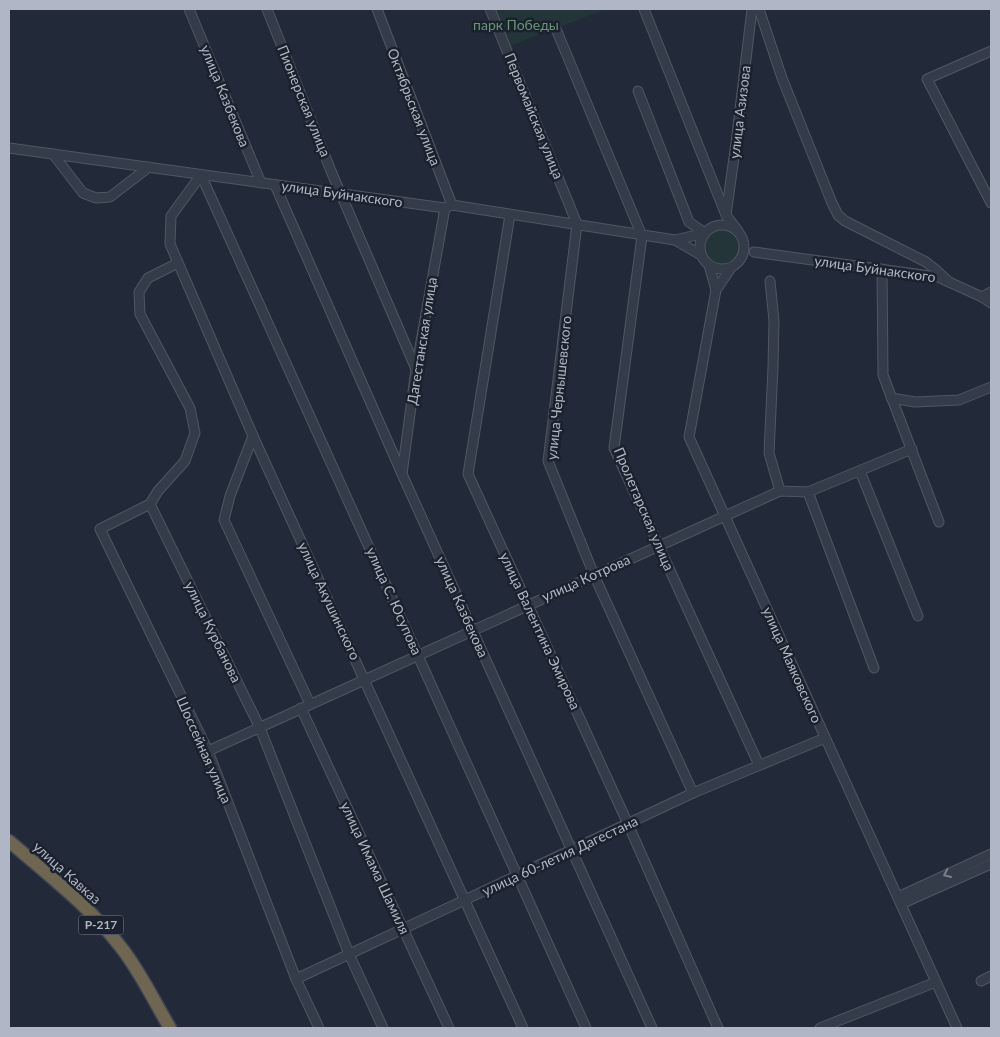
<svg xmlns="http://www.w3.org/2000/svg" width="1000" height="1037" font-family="Lato,sans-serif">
<rect width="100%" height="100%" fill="#222938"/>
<g fill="#243539">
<path d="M489,9h117l-101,39z"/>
<circle cx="721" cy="246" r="18"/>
</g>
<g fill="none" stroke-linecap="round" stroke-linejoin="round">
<defs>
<g id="minor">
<path d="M189,9l72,174"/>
<path d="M267,9l64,162 85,198"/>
<path d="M377,9l75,196"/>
<path d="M490,9l87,215 -29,237 46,114 99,218"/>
<path d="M644,9l82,206 12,16"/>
<path d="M759,9l23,69 50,125 6,12 7,6 81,41 9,7 14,13"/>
<path d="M556,29l86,207 -28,212 145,317"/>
<path d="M991,51l-64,28 64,124"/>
<path d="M638,91l51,131 16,11"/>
<path d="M9,148l436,60 7,-3 223,35 30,-7"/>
<path d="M53,154l30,39 13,5 14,-1 39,-30"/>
<path d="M201,175l-30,41 -1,28 83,192 270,592"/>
<path d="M201,175l385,853"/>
<path d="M275,185l127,289 250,554"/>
<path d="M510,215l-42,259 160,350 90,204"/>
<path d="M726,215l10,-72 16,-134"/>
<circle cx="722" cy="247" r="22"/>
<path d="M675,240l26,15"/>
<path d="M754,252l184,25 44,20 9,6"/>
<path d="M178,263l-30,15 -9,14 1,22 50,94 5,25 -10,28 -27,30 -8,13 110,224 89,226 34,74"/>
<path d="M709,265l7,25 15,-22"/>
<path d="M882,269l1,106 56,147"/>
<path d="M770,281l4,40 -1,46 -4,86 11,38"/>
<path d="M716,290l-27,147 268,591"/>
<path d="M982,297l9,-5"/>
<path d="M891,398l24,4 44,-2 32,-13"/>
<path d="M253,436l-23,60 -6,24 86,184"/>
<path d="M860,471l58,145"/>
<path d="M402,474l14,-105 29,-161"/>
<path d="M808,492l66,176"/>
<path d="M150,504l-50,25 108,222 88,228 23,49"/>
<path d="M301,708l148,320"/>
<path d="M208,751l572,-260 28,1 104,-43"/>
<path d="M898,897l93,-43"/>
<path d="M901,904l90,-40"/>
<path d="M296,979l397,-186 132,-55"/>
<path d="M981,981l10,-5"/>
<path d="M820,1028l116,-46"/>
</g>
<path id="highway" d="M9,841c38,33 80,65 111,105 20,25 34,55 50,82"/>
</defs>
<use href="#minor" stroke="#505663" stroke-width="11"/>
<use href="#highway" stroke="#404653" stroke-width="15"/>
<use href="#minor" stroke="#353c49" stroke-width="9"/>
<use href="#highway" stroke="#6f6652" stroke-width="12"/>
</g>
<defs><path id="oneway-chevron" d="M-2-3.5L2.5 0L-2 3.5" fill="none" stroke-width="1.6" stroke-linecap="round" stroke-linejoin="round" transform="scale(1.25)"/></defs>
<use stroke="#797f8d" href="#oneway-chevron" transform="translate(947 874) rotate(155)"/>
<g text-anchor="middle" stroke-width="5" stroke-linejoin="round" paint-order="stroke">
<rect fill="#1b212d" stroke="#838997" stroke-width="1" x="78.5" y="915.5" width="45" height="19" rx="4"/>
<g font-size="12" font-weight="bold" fill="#b0b6c5">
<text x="101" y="929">Р-217</text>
</g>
<g font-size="14" fill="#689576" stroke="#1b212d">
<text x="516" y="30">парк Победы</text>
</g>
<g font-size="14" fill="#b0b6c5" stroke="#1b212d">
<text transform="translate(225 96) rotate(68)" y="5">улица Казбекова</text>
<text transform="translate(304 101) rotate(68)" y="5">Пионерская улица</text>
<text transform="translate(414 107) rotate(69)" y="5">Октябрьская улица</text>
<text transform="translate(740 112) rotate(-83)" y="5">улица Азизова</text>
<text transform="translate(534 116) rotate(68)" y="5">Первомайская улица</text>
<text transform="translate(342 194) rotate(8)" y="5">улица Буйнакского</text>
<text transform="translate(875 269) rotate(8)" y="5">улица Буйнакского</text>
<text transform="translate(422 341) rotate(-81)" y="5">Дагестанская улица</text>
<text transform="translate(559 388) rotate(-84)" y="5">улица Чернышевского</text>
<text transform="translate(644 509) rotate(67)" y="5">Пролетарская улица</text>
<text transform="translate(586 578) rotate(-24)" y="5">улица Котрова</text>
<text transform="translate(329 601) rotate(65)" y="5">улица Акушинского</text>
<text transform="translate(394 601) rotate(66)" y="5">улица С. Юсупова</text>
<text transform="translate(462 607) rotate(66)" y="5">улица Казбекова</text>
<text transform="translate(540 631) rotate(65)" y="5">улица Валентина Эмирова</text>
<text transform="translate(213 632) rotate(64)" y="5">улица Курбанова</text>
<text transform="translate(792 665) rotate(66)" y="5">улица Маяковского</text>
<text transform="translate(204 750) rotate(66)" y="5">Шоссейная улица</text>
<text transform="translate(560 856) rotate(-25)" y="5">улица 60-летия Дагестана</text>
<text transform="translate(375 868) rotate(65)" y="5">улица Имама Шамиля</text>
<text transform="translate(67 873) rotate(42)" y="5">улица Кавказ</text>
</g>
</g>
<rect width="1000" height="1037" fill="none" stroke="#b0b6c5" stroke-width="20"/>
</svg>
